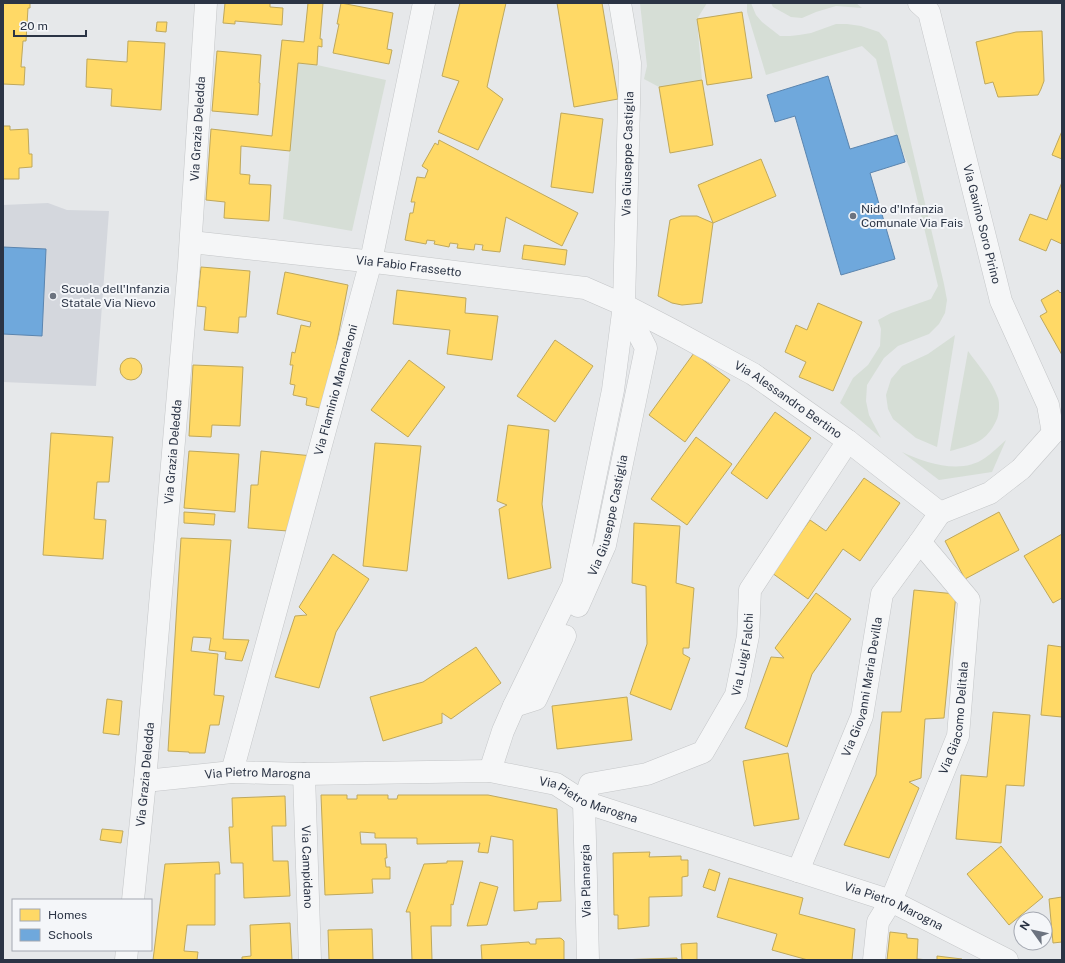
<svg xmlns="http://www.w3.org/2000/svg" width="1065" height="963" font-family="'Public Sans',sans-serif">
<rect width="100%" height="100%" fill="#e6e8ea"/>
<path fill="#d4d7dd" d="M48,203l19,7 42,1 -13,175 -93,-4v-177z"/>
<g fill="#d6ded6">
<path d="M640,3h67l-10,16 5,61 -43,7 -15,-8 3,-13z"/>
<path d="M747,3h4l5,12 6,7 18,14h10l9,-1 12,-2 25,-9h11l14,2 18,6 8,9 57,243 3,16 -2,13 -6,11 -10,10 -31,12 -14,12 -17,27 -1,16 3,14 12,23 -41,-35 13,-25 15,-13 12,-19 1,-17 -3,-9 13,-7 40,-14 7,-13 -28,-117 -16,-38 -18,-72 -14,-13 -96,29 -19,-63z"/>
<path d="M771,3h85l6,5 -26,-2 -20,6 -14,6 -11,-1 -18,-10z"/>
<path d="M298,63l19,2 69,15 -34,151 -69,-12z"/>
<path d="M955,335l-18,112 -21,-9 -23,-19 -5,-10 -2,-14 5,-16 11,-13 26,-12z"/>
<path d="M968,351c11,15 24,30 30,47 2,6 1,16 -1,21 -10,23 -24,26 -47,32z"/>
<path d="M1006,440l-14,32 -53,8 -37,-28c24,11 59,23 83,6 7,-5 14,-12 21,-18z"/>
</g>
<g fill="#ffd966" stroke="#bfa85c">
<path d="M3,3h27v5h-2l-2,33h-3l-2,26h4l-1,18 -21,-1z"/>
<path d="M225,3h45v4l13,1 -1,17 -47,-4v3l-12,-1z"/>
<path d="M308,3h15l-3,36h2v8l-4,-1 -1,19 -19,-2 -8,88 -49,-5 -1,28 10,1 -1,9 22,1 -2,36 -45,-3 1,-16 -19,-2 5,-71 61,7 10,-96 22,2z"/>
<path d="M341,3l52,10 -6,36 5,1 -3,14 -56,-11 6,-29h-2z"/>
<path d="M460,3h46l-19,84 16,12 -25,51 -40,-18 21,-51 -17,-5z"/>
<path d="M557,3h45l16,96 -44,8z"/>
<path d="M742,12l10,66 -45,7 -10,-66z"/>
<path d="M157,22h10l-1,10 -10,-1z"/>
<path d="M1042,31l2,50 -3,8 -3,6 -40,2 -5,-15 -8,2 -9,-42 40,-10z"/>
<path d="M128,41l37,2 -4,67 -50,-4 1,-17 -26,-2 1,-28 40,3z"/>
<path d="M217,51l44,4 -2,28h1l-2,32 -46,-4z"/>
<path d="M702,80l11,65 -43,8 -11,-66z"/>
<path d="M561,113l42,6 -10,74 -42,-6z"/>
<path d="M3,126h7v4l18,-1 1,25h3v13l-13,1v11h-16z"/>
<path d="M1062,131v28l-10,-4z"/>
<path d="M439,140l139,73 -16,33 -56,-29 -6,35 -18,-2 1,-5 -8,-1 -1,6 -17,-2 1,-4 -8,-1 -1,4 -15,-3 1,-3 -8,-1 -1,4 -21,-4 5,-27h3l2,-11h-4l6,-25 8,1 3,-8 -6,-4 13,-23 3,2z"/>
<path d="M761,159l15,37 -63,27 -15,-38z"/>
<path d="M1062,182v62l-11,-5 -5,12 -27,-11 11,-26 17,6z"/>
<path d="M681,216h16l16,7 -11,80 -20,2 -10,-2 -14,-7 12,-76z"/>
<path d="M524,245l43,5 -2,15 -43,-6z"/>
<path d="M201,267l49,4 -4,46h-7l-1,16 -34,-3 2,-23 -9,-1z"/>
<path d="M285,272l63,13 -24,124 -18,-4 1,-7 -14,-3 2,-10 -5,-1 3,-19h-3l2,-13 3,1 6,-28 9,2 1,-5 -34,-8z"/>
<path d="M397,290l69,8 -1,15 33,3 -6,44 -45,-6 3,-24 -57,-6z"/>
<path d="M1058,290l2,3 2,-2v64l-22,-39 7,-4 -6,-12z"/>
<path d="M818,303l44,19 -29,69 -34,-14 7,-15 -21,-10 11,-27 11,5z"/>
<path d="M555,340l38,26 -38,56 -38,-26z"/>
<path d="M694,353l36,27 -45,62 -36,-27z"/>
<circle cx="131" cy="369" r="11"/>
<path d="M409,360l36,27 -37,50 -37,-27z"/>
<path d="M193,365l50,2 -3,59 -28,-1 -1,12 -22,-1z"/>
<path d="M775,412l36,26 -44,61 -36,-26z"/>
<path d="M508,425l41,5 -7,74 9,64 -43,11 -9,-70 8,-4 -10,-4z"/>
<path d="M51,433l62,4 -4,45h-12l-3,37 12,1 -3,39 -60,-4z"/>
<path d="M696,437l36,27 -45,61 -36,-26z"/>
<path d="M375,443l46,3 -14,125 -44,-5z"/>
<path d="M189,451l50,3 -4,58 -51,-4z"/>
<path d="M261,451l52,5 -25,75 -40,-3 3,-43h7z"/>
<path d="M864,478l36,25 -40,58 -17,-12 -35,50 -36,-26 38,-53 16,11z"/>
<path d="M184,512l31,2 -1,11 -30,-2z"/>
<path d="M999,512l20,38 -54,29 -20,-38z"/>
<path d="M634,523l46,3 -4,57 18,5 -5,60h-6v6l7,4 -19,52 -41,-16 17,-50 -1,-58 -14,-3z"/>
<path d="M1062,534v64l-9,5 -29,-47z"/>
<path d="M181,538l50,2 -8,99 26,1 -7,21 -17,-2 1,-7 -17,-2 2,-12 -18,-1 -2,14 27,3 -4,41 10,1 -5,29h-9l-5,28h-16v-1l-21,-1z"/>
<path d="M333,554l36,25 -33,53 -17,56 -44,-11 20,-61 12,-1 -8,-8z"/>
<path d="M914,590l42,4 -12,124 -19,1 -4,59 -12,4 10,6 -30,70 -45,-13 32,-70 6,-63h19z"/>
<path d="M816,593l35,26 -39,55 -25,73 -42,-19 26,-71 13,1 -9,-10z"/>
<path d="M1048,645l14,2v70l-21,-2z"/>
<path d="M476,647l25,36 -50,36 -9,-6v10l-59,18 -13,-44 53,-15z"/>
<path d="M627,697l5,43 -75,9 -5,-43z"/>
<path d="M107,699l15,2 -3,34 -16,-2z"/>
<path d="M993,712l37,3 -6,71 -18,-1 -5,58 -45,-4 5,-64 26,2z"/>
<path d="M788,753l11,66 -45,7 -11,-65z"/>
<path d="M321,795h26v4h10v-4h31v4h9l1,-4h90l69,14 4,92 -23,1 -1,7 -23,2 -1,-71 -22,-4 -3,17 -10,-1 2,-9 -63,1v-6h-42v-5l-15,-1 1,12h25l1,14h-2l1,9h4v12h-18l1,14 -48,2z"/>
<path d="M285,796l1,30h-14l1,35h15l2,35 -46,2 -1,-35h-12l-2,-36h4l-1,-29z"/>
<path d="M102,829l21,2 -2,12 -21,-3z"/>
<path d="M1001,846l42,51 -34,28 -42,-51z"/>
<path d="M650,852l-1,5 32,-1v4h7v16l-6,1v19l-33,1v29l-31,3v-14h-4l-1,-62z"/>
<path d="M447,861h16l-10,44 -2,-1v22h-20l1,34h-20l-2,-48h-4l18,-48 23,-1z"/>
<path d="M219,862l1,12h-5v51h-28l-3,26 14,1 -1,8h-44l12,-96z"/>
<path d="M709,869l11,4 -5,18 -12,-4z"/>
<path d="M729,878l74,20 -4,16 56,15 -3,31h-44l-36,-10 5,-16 -60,-17z"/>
<path d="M480,882l18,5 -11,38 -20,1z"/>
<path d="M1062,897v45l-9,1 -4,-44z"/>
<path d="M290,923l2,37h-50v-3l9,-1 -1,-31z"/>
<path d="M372,929l1,31h-44l-1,-30z"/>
<path d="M890,932l17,2v4l11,1 -1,20 12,1h-42z"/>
<path d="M560,938l2,1 2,2v19h-82l-1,-15 48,-3 1,2h6v-5z"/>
<path d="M697,943v17h-15l-1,-16z"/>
<path d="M937,956l25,3 -1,1h-24z"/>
<path d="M677,958v2h-60z"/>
</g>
<g fill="#6fa8dc" stroke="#5b85af">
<path d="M828,76l22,73 47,-14 8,27 -35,11 25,86 -54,16 -46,-159 -20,6 -8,-27z"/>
<path d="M3,247l43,2 -4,87 -39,-2z"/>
</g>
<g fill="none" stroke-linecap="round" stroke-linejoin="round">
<defs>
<g id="minor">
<path id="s1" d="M919,3l10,9 72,289 47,104 5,28"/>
<path id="s2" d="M191,242l192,21 202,25 39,17 52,27 77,42 95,67 92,72"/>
<path d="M940,513l50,-20 31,-24 32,-36"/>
<path id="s3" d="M578,606l27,-61 41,-197 -22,-43"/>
<path d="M514,706l22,-7 29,-63"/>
<path id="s4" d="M490,771l13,-40 11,-25 59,-121 40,-195 11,-85 6,-242 -10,-60"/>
<path id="s5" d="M232,772l139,-511 53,-258"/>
<path id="s6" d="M304,774l6,186"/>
<path id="s7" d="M145,781l87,-9 72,2 186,-3 66,13 28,18 307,99 116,59"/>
<path id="s8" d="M798,871l64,-155 20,-122 38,-52 20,-29"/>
<path id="s9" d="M588,960l-4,-158 6,-18 57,-10 56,-22 33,-57 12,-59 2,-46 98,-149"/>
<path id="s10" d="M874,960l4,-38 13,-21 67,-165 11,-136 -49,-58"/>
</g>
<g id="tertiary">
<path id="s11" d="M133,900l12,-119 44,-516 17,-262"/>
<path d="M126,960l1,-10"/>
</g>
</defs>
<use href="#minor" stroke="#c4c6c8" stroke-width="23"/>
<use href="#tertiary" stroke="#c4c6c8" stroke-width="23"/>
<use href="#minor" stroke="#f5f6f7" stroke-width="22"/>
<use href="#tertiary" stroke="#f5f6f7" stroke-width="22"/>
</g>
<g fill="#6c737f" stroke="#f4f6f9" stroke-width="1.5">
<circle cx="853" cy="216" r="4"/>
<circle cx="53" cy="296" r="4"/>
</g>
<g text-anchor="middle" stroke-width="4" stroke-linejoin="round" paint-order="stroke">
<g font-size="12" fill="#2b3445" stroke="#f4f6f9">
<text dy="4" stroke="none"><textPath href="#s11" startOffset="774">Via Grazia Deledda</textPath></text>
<text dy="4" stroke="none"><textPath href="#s4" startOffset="640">Via Giuseppe Castiglia</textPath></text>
<text dy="4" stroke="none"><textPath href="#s1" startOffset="232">Via Gavino Soro Pirino</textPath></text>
<text dy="4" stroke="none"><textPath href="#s2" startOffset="219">Via Fabio Frassetto</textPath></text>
<text dy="4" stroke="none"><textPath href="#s5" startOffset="396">Via Flaminio Mancaleoni</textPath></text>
<text dy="4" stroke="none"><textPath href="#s2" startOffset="629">Via Alessandro Bertino</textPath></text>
<text dy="4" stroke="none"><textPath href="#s11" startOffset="450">Via Grazia Deledda</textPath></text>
<text dy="4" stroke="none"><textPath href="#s3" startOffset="96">Via Giuseppe Castiglia</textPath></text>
<text dy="4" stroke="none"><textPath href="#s9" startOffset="402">Via Luigi Falchi</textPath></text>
<text dy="4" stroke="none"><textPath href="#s8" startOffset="196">Via Giovanni Maria Devilla</textPath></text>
<text dy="4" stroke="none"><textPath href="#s10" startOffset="258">Via Giacomo Delitala</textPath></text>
<text dy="4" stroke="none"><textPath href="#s7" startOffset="113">Via Pietro Marogna</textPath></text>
<text dy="4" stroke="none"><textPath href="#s11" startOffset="126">Via Grazia Deledda</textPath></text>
<text dy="4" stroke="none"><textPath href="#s7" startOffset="449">Via Pietro Marogna</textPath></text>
<text dy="4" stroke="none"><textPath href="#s6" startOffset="93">Via Campidano</textPath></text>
<text transform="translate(586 881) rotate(-91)" y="4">Via Planargia</text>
<text dy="4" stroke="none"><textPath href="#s7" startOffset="773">Via Pietro Marogna</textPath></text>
</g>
<g font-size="12" fill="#2b3445" stroke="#f4f6f9" text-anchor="start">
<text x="861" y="213">Nido d'Infanzia<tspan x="861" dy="14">Comunale Via Fais</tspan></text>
<text x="61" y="293">Scuola dell'Infanzia<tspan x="61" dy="14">Statale Via Nievo</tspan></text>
</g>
</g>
<rect width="1065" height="963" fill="none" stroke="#2b3445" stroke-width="8"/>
<rect x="12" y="899" width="140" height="52" fill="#f4f6f9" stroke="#a4a8b1"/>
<rect x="20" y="909" width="20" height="12" fill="#ffd966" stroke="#a4a8b1"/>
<text x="48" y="919" font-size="12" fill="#2b3445">Homes</text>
<rect x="20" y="929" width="20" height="12" fill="#6fa8dc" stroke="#a4a8b1"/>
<text x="48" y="939" font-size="12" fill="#2b3445">Schools</text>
<g transform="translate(1033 931) rotate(303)"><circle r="19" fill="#f4f6f9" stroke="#a4a8b1"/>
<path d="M0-3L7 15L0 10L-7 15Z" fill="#6c737f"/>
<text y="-6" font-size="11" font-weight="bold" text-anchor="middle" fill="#2b3445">N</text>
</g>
<path d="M14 30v6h72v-6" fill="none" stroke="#2b3445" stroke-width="2"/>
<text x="20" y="30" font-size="12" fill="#2b3445" stroke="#f4f6f9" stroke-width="3" paint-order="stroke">20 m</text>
</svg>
